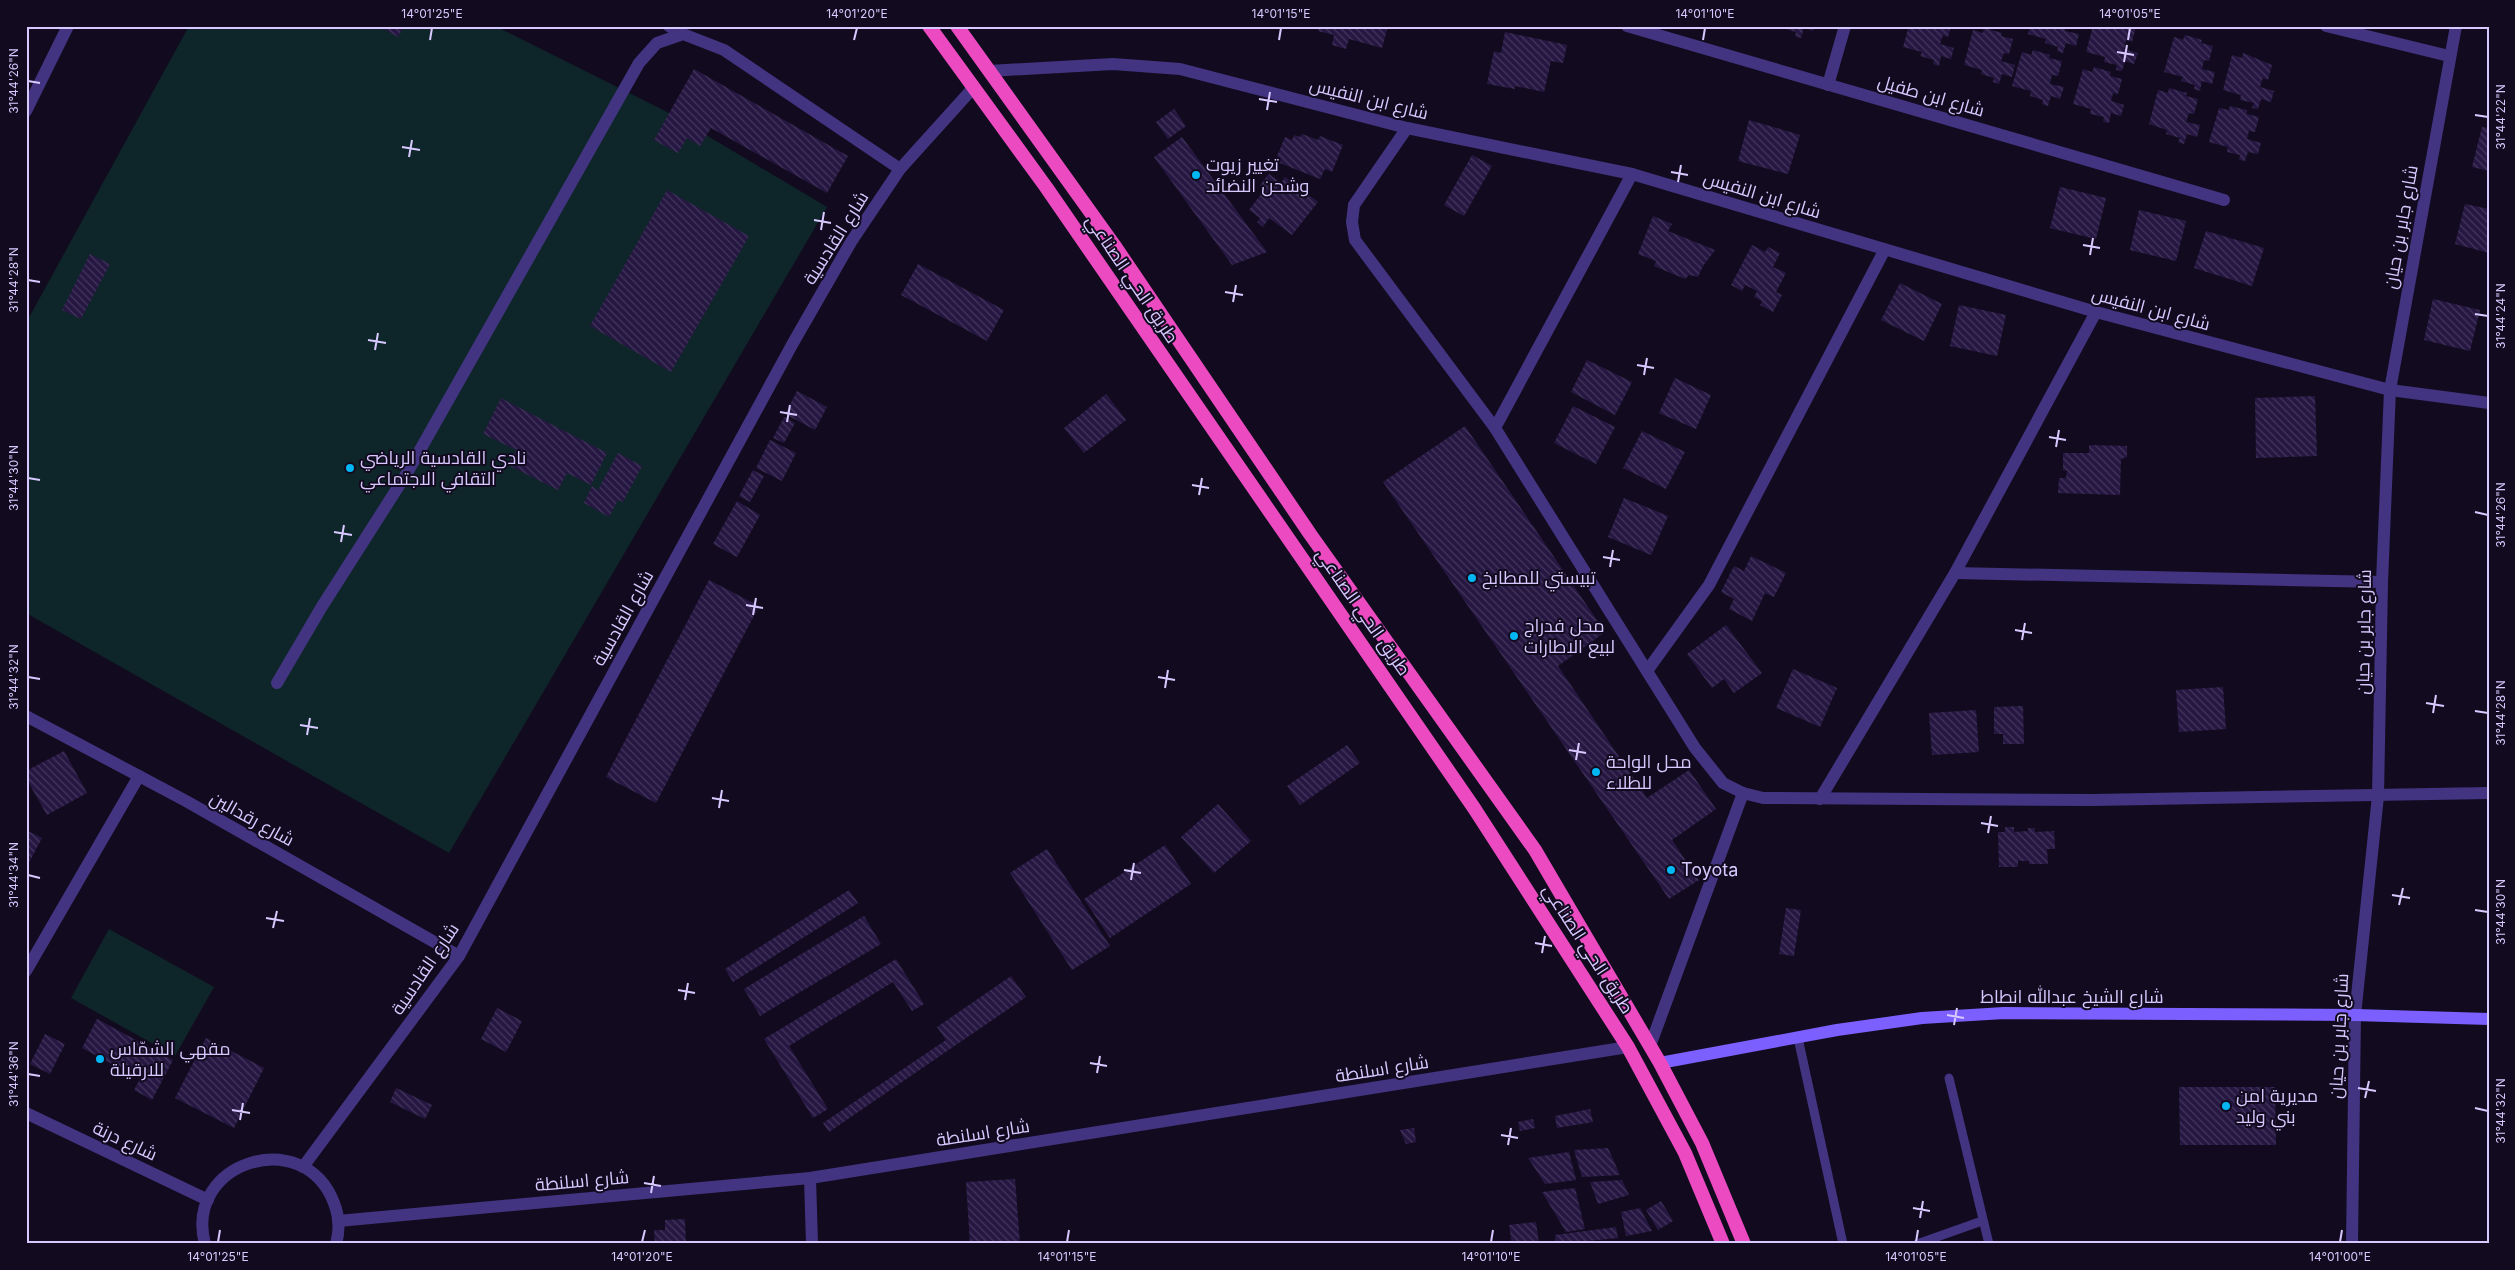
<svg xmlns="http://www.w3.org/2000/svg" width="2515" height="1270" font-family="Inter,Cairo,sans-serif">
<defs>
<pattern id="building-back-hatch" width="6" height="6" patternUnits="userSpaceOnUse" patternTransform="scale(1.25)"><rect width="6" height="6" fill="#251741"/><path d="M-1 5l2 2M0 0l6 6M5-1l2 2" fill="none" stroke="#44375e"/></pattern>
</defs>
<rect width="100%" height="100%" fill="#120b1f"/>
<g fill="#0e2629">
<path d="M189,26h306l174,87 158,94 -378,646 -423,-240v-290z"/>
<path d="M109,929l105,58 -39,69 -104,-58z"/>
</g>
<g fill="url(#building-back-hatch)">
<path d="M378,26h26l-6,11z"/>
<path d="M1320,26h68l-6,22 -33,-9 -3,10 -14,-4 2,-10 -16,-4z"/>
<path d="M1783,26h32l-2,5 -9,-3 -3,10 -6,-2 1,-4 -14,-4z"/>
<path d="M1909,26h42l-3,11 -5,-2 -3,9 14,4 -3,11 -10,-3 -2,10 -6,-2 1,-4 -14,-4 2,-4 -19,-5z"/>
<path d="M2030,26h36l-1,5 14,3 -3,12 -10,-3 -3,10 -6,-2 1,-4 -13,-4 1,-4 -18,-5z"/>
<path d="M2093,26l43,1 -4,15 -6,-2 -2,9 14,4 -4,11 -9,-3 -3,10 -6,-1 1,-5 -13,-3 1,-5 -19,-5z"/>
<path d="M1984,28l18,5 -1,3 12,3 -4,15 -5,-1 -3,8 14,4 -3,12 -10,-3 -3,10 -6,-2 1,-4 -13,-4 1,-4 -18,-5 9,-35 10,3z"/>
<path d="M1505,32l62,13 -4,18 -12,-2 -7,31 -29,-6v3l-28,-5 7,-33 7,2z"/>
<path d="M2185,35l17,5 -1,3 12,3 -4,15 -5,-1 -2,9 13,3 -3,12 -10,-3 -2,10 -6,-2 1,-4 -14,-4 2,-4 -19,-5 10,-35 9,3z"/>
<path d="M2033,50l17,5 -1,3 13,3 -4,15 -6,-1 -2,9 14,3 -4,12 -9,-3 -3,10 -6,-2 1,-4 -13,-4 1,-5 -19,-5 10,-34 9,3z"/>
<path d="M2243,53l29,12 -4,15 -5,-2 -3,9 14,4 -3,11 -10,-3 -3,10 -6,-1 2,-5 -14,-3 1,-5 -18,-5 9,-35 10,3z"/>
<path d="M2094,67l17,5 -1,4 12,3 -4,15 -5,-1 -2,8 13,4 -3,11 -10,-3 -2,10 -6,-1 1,-5 -14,-3 1,-5 -18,-5 10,-35 9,3z"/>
<path d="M694,69l154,87 -21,37 -116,-65 -11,18 -13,-8 -9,15 -24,-13z"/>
<path d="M2169,88l18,5 -1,3 12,3 -4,15 -5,-1 -3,9 14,3 -3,12 -10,-3 -3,10 -6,-2 2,-4 -14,-4 1,-4 -18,-6 9,-34 10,3z"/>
<path d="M2230,106l17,4v4l12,3 -4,15 -6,-1 -2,8 14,4 -3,11 -10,-2 -3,9 -6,-1 1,-5 -13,-3 1,-5 -19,-5 10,-34 10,2z"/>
<path d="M1174,109l12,17 -18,13 -12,-17z"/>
<path d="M1749,120l51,15 -12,39 -50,-13z"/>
<path d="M2482,127l7,1v43l-17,-4z"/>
<path d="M1302,134l16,6 2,-4 23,9 -11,27 -7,-3 -5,10 -45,-18 10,-24 7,3 2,-5 6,2z"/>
<path d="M1182,137l85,115 -35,13 -78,-108z"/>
<path d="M1472,155l20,11 -28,50 -20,-11z"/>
<path d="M1269,174l12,9 4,-6 33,25 -26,33 -23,-17 -6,9 -6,-5 3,-4 -11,-8 16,-21 -5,-4z"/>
<path d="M2060,187l46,11 -10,41 -46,-11z"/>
<path d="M667,190l82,46 -78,136 -81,-46z"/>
<path d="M2465,204l24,5v44l-34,-9z"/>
<path d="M2139,210l47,11 -10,40 -46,-11z"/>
<path d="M1653,216l19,8 -4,7 47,19 -12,16 -5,11 -9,-2 -4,4 -31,-13 2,-5 -18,-7z"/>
<path d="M2206,231l58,17 -12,38 -58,-18z"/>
<path d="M1752,245l13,7 3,-5 12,6 -7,14 13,6 -10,19 6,3 -9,17 -13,-7 2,-4 -8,-4 3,-6 -12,-6 -3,6 -11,-6z"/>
<path d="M90,254l20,10 -29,55 -19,-9z"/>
<path d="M918,264l86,46 -17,31 -86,-46z"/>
<path d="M1900,283l42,21 -18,37 -43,-21z"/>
<path d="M2433,299l47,11 -10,41 -46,-11z"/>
<path d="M1959,305l47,10 -9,41 -47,-10z"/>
<path d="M1587,360l45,22 -17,33 -44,-23z"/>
<path d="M1675,378l36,17 -15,34 -37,-16z"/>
<path d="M797,391l30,16 -12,23 -30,-16z"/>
<path d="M1106,394l20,26 -42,33 -20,-25z"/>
<path d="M2315,396l2,60 -61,2 -1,-60z"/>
<path d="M501,398l106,55 -16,32 -24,-12 -9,17 -50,-25 8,-15 -33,-16z"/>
<path d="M1573,406l42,21 -19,37 -42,-21z"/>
<path d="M784,417l11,6 -11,20 -11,-5z"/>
<path d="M1465,426l140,206 -47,34 89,132 42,-28 27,39 -44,31 27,40 -30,19 -286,-417z"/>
<path d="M1642,431l43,21 -19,37 -43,-21z"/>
<path d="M770,440l26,13 -14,28 -26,-13z"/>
<path d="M2089,445l38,1v11l-6,2 -1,36 -62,-2 1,-15h7l1,-7 -4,-1v-17h26z"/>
<path d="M618,453l24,13 -19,36 -5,-2 -9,17 -25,-14 8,-17 6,4z"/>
<path d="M753,470l11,6 -14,26 -11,-6z"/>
<path d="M1624,498l44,18 -17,39 -43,-18z"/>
<path d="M737,501l23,14 -23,42 -24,-13z"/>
<path d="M1751,556l35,17 -12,24 -9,-4 -13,28 -23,-12 5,-10 -13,-7 13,-26 10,5z"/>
<path d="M709,580l50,26 -103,197 -50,-26z"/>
<path d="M1726,625l36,48 -28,20 -10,-14 -12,9 -25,-34z"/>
<path d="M1793,669l44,19 -17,39 -44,-19z"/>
<path d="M2223,687l3,42 -47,3 -3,-42z"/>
<path d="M2023,706l1,38h-21v-10h-9v-27z"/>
<path d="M1976,710l3,42 -47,3 -3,-42z"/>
<path d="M1347,745l13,18 -60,42 -13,-19z"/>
<path d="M64,751l23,42 -40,22 -21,-37v-7z"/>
<path d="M1218,804l33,37 -37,32 -33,-36z"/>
<path d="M2005,827h9v5l14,-1v-3h7v4l19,-1 1,18h-8l1,15h-19v-3h-11v6h-19l-1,-35h7z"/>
<path d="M26,830l16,8 -16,30z"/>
<path d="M1165,845l26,39 -81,54 -26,-39z"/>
<path d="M1047,849l63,97 -38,24 -62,-97z"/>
<path d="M849,890l9,13 -125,79 -8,-13z"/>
<path d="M1786,908l15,2 -7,46 -15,-2z"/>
<path d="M864,916l17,28 -121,72 -16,-27z"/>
<path d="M896,959l28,45 -12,7 -19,-29 -104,64 39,63 -15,9 -49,-79z"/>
<path d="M1011,976l15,21 -197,135 -6,-9 123,-83 -9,-13z"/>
<path d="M497,1008l25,13 -16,31 -25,-13z"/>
<path d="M97,1019l76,41 -21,40 -18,-10 6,-11 -58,-31z"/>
<path d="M45,1034l20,10 -15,30 -20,-10z"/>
<path d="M206,1038l58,30 -30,60 -59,-30z"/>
<path d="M2179,1087h96l1,58h-96z"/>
<path d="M396,1088l36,17 -7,14 -35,-17z"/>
<path d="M1590,1109l3,13 -36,6 -2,-12z"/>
<path d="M1533,1119l2,9 -15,3 -2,-9z"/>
<path d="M1414,1128l2,14 -10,2 -6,-14z"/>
<path d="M1608,1148l12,27 -38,2 -8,-27z"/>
<path d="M1569,1152l7,28 -31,4 -17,-26z"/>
<path d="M1015,1179l5,65h-50l-4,-62z"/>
<path d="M1622,1180l7,15 -31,9 -8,-22z"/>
<path d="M1575,1188l10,41 -19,3 -24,-40z"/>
<path d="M1661,1201l12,20 -15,9 -12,-20z"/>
<path d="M1640,1208l12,23 -26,5 -5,-24z"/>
<path d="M685,1219l1,25h-31l-1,-14h11v-10z"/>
<path d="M1536,1222l3,21 -27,1 -3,-19z"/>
<path d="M1616,1227l2,11 -62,6 -1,-9z"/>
</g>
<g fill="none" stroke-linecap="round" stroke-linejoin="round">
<g stroke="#423480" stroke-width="9">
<path d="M1798,1038l45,206"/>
<path d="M1949,1078l40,166"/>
<path d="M1917,1244l65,-23"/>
</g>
<g stroke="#423480" stroke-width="12">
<path d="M669,26l14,8"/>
<path d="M1627,26l597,174"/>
<path d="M2326,26l123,30"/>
<path d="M989,71l124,-7 67,5 227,59 225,46 464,138 294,78 99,13"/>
<path d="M1828,85l17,-59"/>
<path d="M26,111l42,-85"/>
<path d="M1407,128l-53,77 -2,17 3,18 140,188 200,320 28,35 20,10 20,5 330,2 396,-7"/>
<path d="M1495,428l137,-254"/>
<path d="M1955,573l427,9"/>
<path d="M1647,671l62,-86 175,-334"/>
<path d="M277,683l44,-75 86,-135 232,-410 18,-20 26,-9 41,16 176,119"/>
<path d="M26,716l160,85 273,155"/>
<path d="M1820,799l135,-226 141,-261"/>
<path d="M26,971l113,-195"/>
<path d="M1650,1046l93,-253"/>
<path d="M26,1113l182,87"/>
<path d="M303,1167l156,-211 334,-613 58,-101 49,-73 74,-82"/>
<path d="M810,1178l2,66"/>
<path d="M338,1221l472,-43 818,-131"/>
<path d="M205,1244c-22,-82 99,-120 129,-41 5,13 6,27 2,41"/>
<path d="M2352,1244l3,-229 23,-219 4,-214 8,-192 66,-364"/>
</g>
<path stroke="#7c60ff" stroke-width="12" d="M1660,1063l177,-33 85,-12 82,-5 351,2 134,4"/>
<g stroke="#ec4ac0" stroke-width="14">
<path d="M929,26l117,161 428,621 154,239 57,106 38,91"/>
<path d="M957,26l157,219 196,289 225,316 125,213 42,80 42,101"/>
</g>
</g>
<path fill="none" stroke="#d7c9ff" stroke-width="2" d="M430,40l2,-12M854,40l3,-12M1279,40l2,-12M1703,40l2,-12M2128,40l2,-12M2117,52l17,3M2124,62l3,-17M28,81l12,2M1259,99l18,3M1267,110l3,-18M2475,115l13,2M402,147l18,3M409,157l3,-17M1671,172l17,3M1678,182l3,-17M814,220l17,3M821,230l3,-18M2083,245l17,3M2090,255l3,-17M28,280l12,2M1225,292l18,3M1233,302l3,-17M2475,314l13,2M368,340l18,3M375,350l3,-17M1637,365l17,3M1644,375l3,-17M780,412l17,3M787,422l3,-17M2049,437l17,3M2056,447l3,-17M28,478l12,2M1192,485l17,3M1199,495l3,-17M2475,512l13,3M334,532l18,3M341,542l3,-17M1603,557l17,3M1610,567l3,-17M746,605l17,3M753,615l3,-17M2015,630l17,3M2022,640l3,-17M28,677l12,2M1158,677l17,3M1165,688l3,-18M2426,703l18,3M2475,711l13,2M2433,713l3,-18M300,725l18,3M307,735l3,-17M1569,750l17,3M1576,760l3,-17M712,798l17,3M719,808l3,-18M1981,823l17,3M1988,833l3,-17M1124,870l17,3M28,875l12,3M1131,880l3,-17M2392,895l18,3M2399,905l4,-17M2475,910l13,2M266,918l18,3M273,928l4,-17M1535,943l17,3M1542,953l3,-17M678,990l17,3M685,1000l3,-17M1947,1015l17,3M1954,1025l3,-17M1090,1063l17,3M1097,1073l3,-17M28,1074l12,2M2358,1088l18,3M2365,1098l4,-17M2475,1108l13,3M232,1110l18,3M240,1120l3,-17M1501,1135l17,3M1508,1145l3,-17M644,1183l17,3M651,1193l3,-17M1913,1208l17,3M1920,1218l3,-17M218,1242l2,-12M642,1242l3,-12M1067,1242l2,-12M1491,1242l2,-12M1916,1242l2,-12M2340,1242l2,-12"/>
<g fill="#00b7f4" stroke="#120b1f" stroke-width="2">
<circle cx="1196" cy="175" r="5"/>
<circle cx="350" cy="468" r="5"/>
<circle cx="1472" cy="578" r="5"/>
<circle cx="1514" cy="636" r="5"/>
<circle cx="1596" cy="772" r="5"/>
<circle cx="1671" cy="870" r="5"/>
<circle cx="100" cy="1059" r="5"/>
<circle cx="2226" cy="1106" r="5"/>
</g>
<g text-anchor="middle" stroke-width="4" stroke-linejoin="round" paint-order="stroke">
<g font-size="18" fill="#d7c9ff" stroke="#120b1f">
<text transform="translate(1931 96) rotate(16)" y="6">شارع ابن طفيل</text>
<text transform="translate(1369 99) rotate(14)" y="6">شارع ابن النفيس</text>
<text transform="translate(1762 195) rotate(17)" y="6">شارع ابن النفيس</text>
<text transform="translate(2401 227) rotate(-80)" y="6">شارع جابر بن حيان</text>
<text transform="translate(836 238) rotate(-58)" y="6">شارع القادسية</text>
<text transform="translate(1132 279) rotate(56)" y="6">طريق الحي الصناعي</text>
<text transform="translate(2151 309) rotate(15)" y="6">شارع ابن النفيس</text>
<text transform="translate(1363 612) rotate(55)" y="6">طريق الحي الصناعي</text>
<text transform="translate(623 618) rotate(-61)" y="6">شارع القادسية</text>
<text transform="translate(2364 632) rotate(-89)" y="6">شارع جابر بن حيان</text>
<text transform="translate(252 819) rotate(29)" y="6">شارع رقدالين</text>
<text transform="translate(1588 949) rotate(57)" y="6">طريق الحي الصناعي</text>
<text transform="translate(425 969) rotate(-56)" y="6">شارع القادسية</text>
<text x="2072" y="1003">شارع الشيخ عبدالله انطاط</text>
<text transform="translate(2339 1036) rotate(-87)" y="6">شارع جابر بن حيان</text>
<text transform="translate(1382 1069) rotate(-9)" y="6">شارع اسلنطة</text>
<text transform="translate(983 1133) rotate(-9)" y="6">شارع اسلنطة</text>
<text transform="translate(125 1141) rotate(25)" y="6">شارع درنة</text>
<text transform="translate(582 1181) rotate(-5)" y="6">شارع اسلنطة</text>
</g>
<g font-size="18" fill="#d7c9ff" stroke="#120b1f" text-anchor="start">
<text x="1206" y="171">تغيير زيوت<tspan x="1206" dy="21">وشحن النضائد</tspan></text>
<text x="360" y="464">نادي القادسية الرياضي<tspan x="360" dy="21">التقافي الاجتماعي</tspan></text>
<text x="1482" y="584">تبيستي للمطابخ</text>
<text x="1524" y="632">محل فدراج<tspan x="1524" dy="21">لبيع الاطارات</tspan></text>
<text x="1606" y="768">محل الواحة<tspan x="1606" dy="21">للطلاء</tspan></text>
<text x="1681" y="876">Toyota</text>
<text x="110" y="1055">مقهي الشمّاس<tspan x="110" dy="21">للارقيلة</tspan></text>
<text x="2236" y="1102">مديرية امن<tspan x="2236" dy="21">بني وليد</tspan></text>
</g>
</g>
<rect width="2515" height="1270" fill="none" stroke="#120b1f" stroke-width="55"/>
<rect x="28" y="28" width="2460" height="1214" fill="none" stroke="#d7c9ff" stroke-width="2"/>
<g font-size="12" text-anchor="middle" fill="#d7c9ff">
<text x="432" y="18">14°01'25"E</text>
<text x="857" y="18">14°01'20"E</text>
<text x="1281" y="18">14°01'15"E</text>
<text x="1705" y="18">14°01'10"E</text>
<text x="2130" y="18">14°01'05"E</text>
<text transform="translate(14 81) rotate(-90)" y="4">31°44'26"N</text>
<text transform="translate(2501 117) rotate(-90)" y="4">31°44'22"N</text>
<text transform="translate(14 280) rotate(-90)" y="4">31°44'28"N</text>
<text transform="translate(2501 316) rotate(-90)" y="4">31°44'24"N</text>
<text transform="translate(14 478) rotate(-90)" y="4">31°44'30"N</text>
<text transform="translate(2501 515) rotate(-90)" y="4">31°44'26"N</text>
<text transform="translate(14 677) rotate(-90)" y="4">31°44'32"N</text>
<text transform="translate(2501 713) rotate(-90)" y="4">31°44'28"N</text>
<text transform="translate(14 875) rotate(-90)" y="4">31°44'34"N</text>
<text transform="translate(2501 912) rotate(-90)" y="4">31°44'30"N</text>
<text transform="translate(14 1074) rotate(-90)" y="4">31°44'36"N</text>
<text transform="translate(2501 1111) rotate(-90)" y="4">31°44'32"N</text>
<text x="218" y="1261">14°01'25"E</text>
<text x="642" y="1261">14°01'20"E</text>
<text x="1067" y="1261">14°01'15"E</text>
<text x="1491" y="1261">14°01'10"E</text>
<text x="1916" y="1261">14°01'05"E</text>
<text x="2340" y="1261">14°01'00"E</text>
</g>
</svg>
